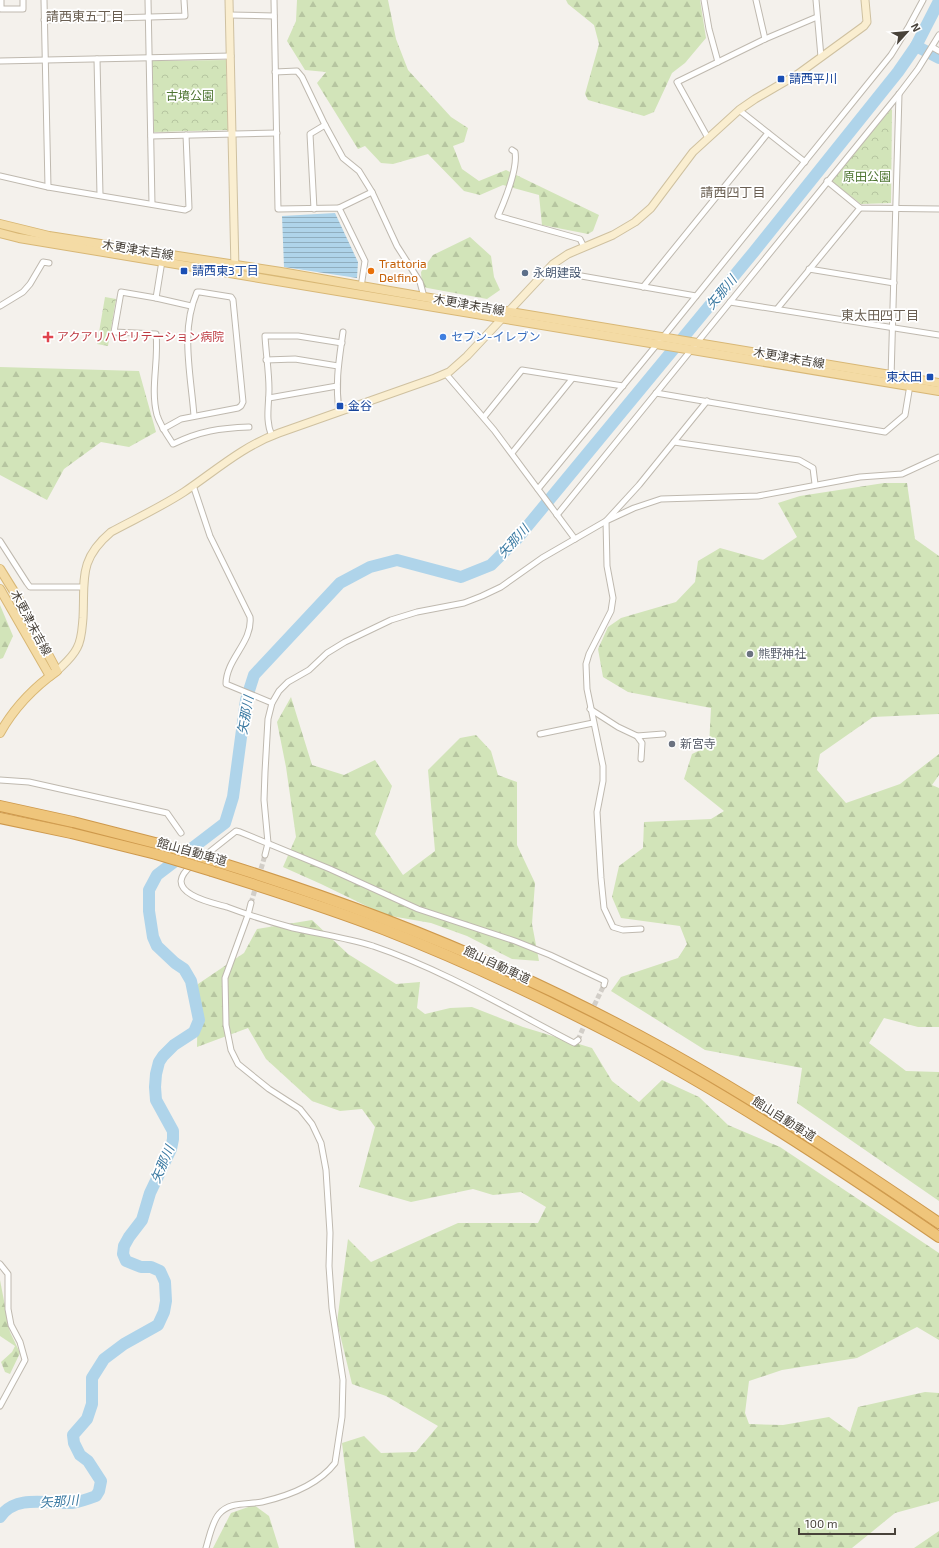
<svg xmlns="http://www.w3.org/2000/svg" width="939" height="1548" font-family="'Exo 2','Noto Sans JP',sans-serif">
<defs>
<pattern id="forest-firs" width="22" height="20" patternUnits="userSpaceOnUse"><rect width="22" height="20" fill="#d2e4b9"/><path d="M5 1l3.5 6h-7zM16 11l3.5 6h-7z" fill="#b6c5a0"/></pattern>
<pattern id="park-crowns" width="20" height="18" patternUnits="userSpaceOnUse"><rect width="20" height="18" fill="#d2e4b9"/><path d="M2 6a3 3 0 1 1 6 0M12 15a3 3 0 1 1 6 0" fill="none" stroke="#b6c5a0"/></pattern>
<pattern id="water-rules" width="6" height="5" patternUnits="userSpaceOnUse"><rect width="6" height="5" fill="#afd4ea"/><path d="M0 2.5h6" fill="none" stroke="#90aebf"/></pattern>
</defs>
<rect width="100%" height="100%" fill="#f4f1ec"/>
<g fill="url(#forest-firs)">
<path d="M297,0h91l8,39 12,31 43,47 17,11 -4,14 -11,4 9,23 17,12 27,-11 93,45 -6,16 -5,3 -46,-9 -3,-30 -36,-10 -23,10 -16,-4 -36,-37 -35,10 -12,-1 -16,-17 -7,3 -41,-66 9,-11 -21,-2 -18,-29 9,-20z"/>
<path d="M566,0h134l6,38 -21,25 -13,10 -18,39 -10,4 -56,-16 -3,-6 14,-50 -5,-19 -26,-21z"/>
<path d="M470,237l21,19 3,21 6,13 -13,9 -65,-12 -1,-15 12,-17z"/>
<path d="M0,367l139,4 17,61 -27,15 -28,-5 -37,27 -17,31 -47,-25z"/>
<path d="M884,483h23l8,56 24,17v158l-66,3 -53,37 -3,16 29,33 54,-19 39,-30v21l-7,10 7,3v239h-21l-34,-9 -15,25 37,28 33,1v129l-142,-98 5,-35 -97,-18 -94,-59 10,-14 57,-19 9,-14 -7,-18 -59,-8 -9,-21 7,-31 24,-18 1,-26 67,-3 13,-8 -40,-32 8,-25 17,-8 2,-38 -83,-16 -25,-15 -5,-28 10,-22 13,-9 55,-16 19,-20 3,-21 22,-13 43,12 34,-23 -19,-34 22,-7z"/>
<path d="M0,605l13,31 -10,22 -3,1z"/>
<path d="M291,697l21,68 32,10 31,-15 17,26 -17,48 28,41 32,-24 -7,-81 32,-32 16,-3 15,16 7,24 19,7v63l18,38 -3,41 7,37 -27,-2 -45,-23 -36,-13 -46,-8 -64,-31 -38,-17 13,-30 -10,-70 -9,-45z"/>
<path d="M312,920l36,34 48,30 24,-2 -3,26 8,6 25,-6 22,-1 51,20 69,21 20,33 27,21 23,-22 37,17 29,28 52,22 159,106v87l-22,-13 -60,31 -75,12 -33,11 -4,32 4,11 34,1 46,-8 21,15 8,-25 67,-15 14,1v108l-44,12 -43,35h-497l-13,-105 22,-7 17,17 35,-1 22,-26 -52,-30 -34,-12 -15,-62 11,-83 23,23 87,-39h80l8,-16 -25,-15 -28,3 -20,-6 -62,13 -52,-15 16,-60 -13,-18 -22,2 -28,-10 -46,-42 -18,-31 -51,19 1,-63 46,-31 13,-24z"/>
<path d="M0,1280l10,52 10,21 -10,21 -5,-2 -4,-10 11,-10 3,-6 -15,-10z"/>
<path d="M254,1505l15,11 10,32h-66l18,-35z"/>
<path d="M939,1531v17h-25z"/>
</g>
<g fill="url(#park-crowns)">
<path d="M226,60l2,70 -74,2 -2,-71z"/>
<path d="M891,109l1,1 -1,93 -30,1 -29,-22v-3z"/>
<path d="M105,297l11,2 -8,47 -11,-2z"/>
</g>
<path fill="url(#water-rules)" d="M335,213l23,49 -1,16 -73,-11 -2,-51z"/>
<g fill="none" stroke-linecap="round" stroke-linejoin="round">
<g stroke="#afd4ea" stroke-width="12">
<path d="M916,46l23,12"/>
<path d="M0,1517c16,-23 48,-13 72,-14 8,-1 16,-4 24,-7l3,-5 2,-10 -13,-20 -8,-6 -6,-12 -1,-8 14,-16 5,-15v-26l12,-19 20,-15 34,-19 6,-13 2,-11 -1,-19 -5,-11 -9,-4h-10l-15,-6 -3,-7 1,-8 5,-9 13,-17 8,-27 21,-44 2,-10v-8l-17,-31 -1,-13 1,-13 3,-12 4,-6 11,-11 20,-13 5,-12 -8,-39 -7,-12 -9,-6 -18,-17 -4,-9 -4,-26v-21l8,-15 68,-52 8,-26 13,-97 8,-25 86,-92 30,-16 27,-7 64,17 30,-12 25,-25 237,-287 145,-181 18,-26 23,-45"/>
</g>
<g stroke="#d2cec8" stroke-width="5" stroke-dasharray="5 2.5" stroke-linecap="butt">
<path d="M259,876l6,-21"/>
<path d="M251,903l6,-20"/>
<path d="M591,1012l13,-27"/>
<path d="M578,1040l9,-21"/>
</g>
<defs>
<g id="street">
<path d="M1,0v9h22v-9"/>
<path d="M44,0l4,187"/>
<path d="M148,0l4,204"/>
<path d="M274,0l4,209 61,-1 26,53 -4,26"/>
<path d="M704,0l5,29 9,33"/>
<path d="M756,0l9,39"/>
<path d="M816,0l5,57"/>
<path d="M230,15l44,1"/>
<path d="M44,20l141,-4 -1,-16"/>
<path d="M932,47l7,4"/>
<path d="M97,59l3,136"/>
<path d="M0,61l231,-5"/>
<path d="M275,72l22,-1 5,6 23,48 18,33 16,13 13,21 25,54 23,36 4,15"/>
<path d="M739,110l66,52"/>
<path d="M151,136l126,-3"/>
<path d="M708,138l-31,-56 88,-43 52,-22"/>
<path d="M512,150l3,2c3,17 -10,48 -17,64l82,23 4,8"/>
<path d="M0,176l48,11 137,23 4,-2 -3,-73"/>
<path d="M827,181l33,27 79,1"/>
<path d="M339,208l33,-16"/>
<path d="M314,209l-4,-75 15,-9"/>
<path d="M809,269l85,14"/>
<path d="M547,270l149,26"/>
<path d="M643,287l125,-154"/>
<path d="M156,298l6,-37"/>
<path d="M730,302l209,33"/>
<path d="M0,306l23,-14 7,-8 13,-22 6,1"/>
<path d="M191,306l-35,-8 -35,-6 -7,40 42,2c3,27 -6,54 1,81 3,10 10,20 16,29 27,-13 47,-16 76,-17"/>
<path d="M777,309l83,-101"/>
<path d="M266,360l29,-1 43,7"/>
<path d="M446,374l48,56 81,109"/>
<path d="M891,378l8,-284"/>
<path d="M656,393l229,39 20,-17 5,-30"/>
<path d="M269,398l68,-12"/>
<path d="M339,411c-4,-29 0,-50 4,-79"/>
<path d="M484,417l38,-47 101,16"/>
<path d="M163,429l18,-10 57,-11 3,-2 2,-4 -10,-102 -2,-3 -31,-5h-3c-17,39 -6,83 -3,124"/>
<path d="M272,436c-7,-15 -3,-31 -3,-47 0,-17 -3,-35 -4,-53h33l44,7"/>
<path d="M674,442l125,18 14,8 2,16"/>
<path d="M512,453l60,-74"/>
<path d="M193,485l17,51 40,81c3,25 -24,42 -24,67l46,19"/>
<path d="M538,489l125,-152 228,-282 18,-29 14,-26"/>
<path d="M557,515l342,-421 19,-25 21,-34"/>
<path d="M0,541l27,42 3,4h53"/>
<path d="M590,709l28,18 19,9 5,7 -1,16"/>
<path d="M540,734l53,-11"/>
<path d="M637,736l26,-2"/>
<path d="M0,780l29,2 138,31 14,20"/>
<path d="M265,855l3,-12 -4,-43 1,-28 3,-53 4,-16 7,-12 9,-9 21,-12 18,-17 18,-11 46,-22 26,-8 47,-9 18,-7 19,-9 41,-29 64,-37 28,-13 27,-9 97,-3 102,-19 42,-3 37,-17"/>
<path d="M202,858l34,-27 4,1 90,37 88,40 97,32 35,14 55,26 -1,4"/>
<path d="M192,865c-13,11 -16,21 0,30 10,6 24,9 35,12 21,8 44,15 66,21 27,6 54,10 80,18 71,24 135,63 201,97l4,-3"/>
<path d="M641,929l-18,1 -10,-3 -9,-19 -3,-30 -4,-66 6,-31v-15l-16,-77 -1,-25 3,-10 22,-43 2,-13 -6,-32 -1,-45 33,-36 68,-84"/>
<path d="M0,1264l8,10v35l3,16 9,17 5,18 -25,46"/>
<path d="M206,1548c3,-10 6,-26 13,-34 11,-13 29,-9 43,-12 26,-6 56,-17 73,-39l7,-46 1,-37 -11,-72 -3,-42 1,-33 -4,-63 -5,-27 -9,-19 -12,-15 -31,-20 -31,-25 -7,-14 -5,-25 -1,-47 23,-63 3,-12"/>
</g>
<g id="secondary">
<path d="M229,0l6,270"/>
<path d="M57,671c7,-7 15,-13 20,-23 5,-9 5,-20 6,-30 2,-39 -5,-58 28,-86 24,-13 50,-25 73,-40 31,-21 59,-46 95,-59l156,-55 14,-6 18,-16 86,-92 15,-10 45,-19 22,-13 16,-14 42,-56 46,-42 16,-11 43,-25 66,-48 3,-4 -2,-22"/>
</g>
<g id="primary">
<path d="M0,224l49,12 232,36 212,37 446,74"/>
<path d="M0,233l19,5 920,153"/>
<path d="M0,569l18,29 39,73c-24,17 -43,37 -57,62"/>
<path d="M0,589l50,87"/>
</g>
<g id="highway">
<path d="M0,806l73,16 90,23"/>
<path d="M0,818l71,15 85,21"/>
<path d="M218,862c139,43 274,96 403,164 111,58 215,127 318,197"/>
<path d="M212,871c57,18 114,36 171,58 79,31 156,67 231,106 113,59 220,130 325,202"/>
</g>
</defs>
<use href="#street" stroke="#bfb9af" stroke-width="7"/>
<use href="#secondary" stroke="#cfc1a0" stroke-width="9"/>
<use href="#primary" stroke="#d8b775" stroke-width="10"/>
<use href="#highway" stroke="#ce994c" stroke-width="12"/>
<use href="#street" stroke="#fff" stroke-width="5"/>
<use href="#secondary" stroke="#faeed0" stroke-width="7"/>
<use href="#primary" stroke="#f4dba5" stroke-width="8"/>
<use href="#highway" stroke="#efc57b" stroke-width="10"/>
<defs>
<g id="highway-bridge">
<path d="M163,845l55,17"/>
<path d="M156,854l56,17"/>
</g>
</defs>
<use href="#highway-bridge" stroke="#ce994c" stroke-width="12" stroke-linecap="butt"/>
<use href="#highway-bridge" stroke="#efc57b" stroke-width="10"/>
</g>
<g fill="#1a4fb4" stroke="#fff" stroke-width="1.5">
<rect x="777" y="75" width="8" height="8" rx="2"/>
<rect x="180" y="267" width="8" height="8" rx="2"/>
<rect x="926" y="373" width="8" height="8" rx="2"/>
<rect x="336" y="402" width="8" height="8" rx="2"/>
</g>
<circle fill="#e8710a" stroke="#fff" stroke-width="1.5" cx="371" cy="271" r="4"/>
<circle fill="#5c6f8a" stroke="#fff" stroke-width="1.5" cx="525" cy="273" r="4"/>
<path fill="#e0444e" stroke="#fff" stroke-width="1.5" d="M46 331h4v4h4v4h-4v4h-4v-4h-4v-4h4z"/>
<circle fill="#3f7fe0" stroke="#fff" stroke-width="1.5" cx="443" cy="337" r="4"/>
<g fill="#6b7280" stroke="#fff" stroke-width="1.5">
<circle cx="750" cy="654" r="4"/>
<circle cx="672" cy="744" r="4"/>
</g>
<g text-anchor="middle" stroke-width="3.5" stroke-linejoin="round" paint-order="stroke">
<g font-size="12" fill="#164399" stroke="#fff" text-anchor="start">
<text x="789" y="83">請西平川</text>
<text x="192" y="275">請西東3丁目</text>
<text x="922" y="381" text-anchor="end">東太田</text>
<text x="348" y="410">金谷</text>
</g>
<g font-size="12" fill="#4e7532" stroke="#fff">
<text x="190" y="100">古墳公園</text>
<text x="867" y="181">原田公園</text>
</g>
<g font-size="12" fill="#48423a" stroke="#fff">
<text transform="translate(138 250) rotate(9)" y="4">木更津末吉線</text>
<text transform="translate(469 305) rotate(10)" y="4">木更津末吉線</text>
<text transform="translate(789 358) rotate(10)" y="4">木更津末吉線</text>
<text transform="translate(31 623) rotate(62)" y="4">木更津末吉線</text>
<text transform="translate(192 852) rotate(16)" y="4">館山自動車道</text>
<text transform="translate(497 965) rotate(25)" y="4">館山自動車道</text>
<text transform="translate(784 1119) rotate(32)" y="4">館山自動車道</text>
</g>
<g font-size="12" fill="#c56008" stroke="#fff" text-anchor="start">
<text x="379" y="268">Trattoria<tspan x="379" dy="14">Delfino</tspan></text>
</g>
<g font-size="12" fill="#4e5e75" stroke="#fff" text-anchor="start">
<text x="533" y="277">永朗建設</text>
</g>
<g font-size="12" fill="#be3a42" stroke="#fff" text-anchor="start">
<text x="57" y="341">アクアリハビリテーション病院</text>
</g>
<g font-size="12" fill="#366cbe" stroke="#fff" text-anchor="start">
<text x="451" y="341">セブン-イレブン</text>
</g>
<g font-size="12" fill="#5b616d" stroke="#fff" text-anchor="start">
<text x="758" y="658">熊野神社</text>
<text x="680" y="748">新宮寺</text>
</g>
<g font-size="13" fill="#6a5f52" stroke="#fff">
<text x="85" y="21">請西東五丁目</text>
<text x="733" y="197">請西四丁目</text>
<text x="880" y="320">東太田四丁目</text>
</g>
<g font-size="13" font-style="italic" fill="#3b7aa2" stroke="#fff">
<text transform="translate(721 292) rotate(-50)" y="5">矢那川</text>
<text transform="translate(513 541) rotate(-48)" y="5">矢那川</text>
<text transform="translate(245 715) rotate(-80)" y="5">矢那川</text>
<text transform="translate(162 1164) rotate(-67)" y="5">矢那川</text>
<text transform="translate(59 1501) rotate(-4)" y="5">矢那川</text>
</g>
</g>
<g transform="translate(907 32) rotate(63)" stroke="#ffffff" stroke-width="3" paint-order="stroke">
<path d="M0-3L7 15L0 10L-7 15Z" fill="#48423a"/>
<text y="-6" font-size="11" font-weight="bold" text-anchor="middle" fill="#48423a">N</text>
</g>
<path d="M799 1528v6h96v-6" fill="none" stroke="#48423a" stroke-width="2"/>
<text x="805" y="1528" font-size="12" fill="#48423a" stroke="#ffffff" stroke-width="3" paint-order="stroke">100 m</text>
</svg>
